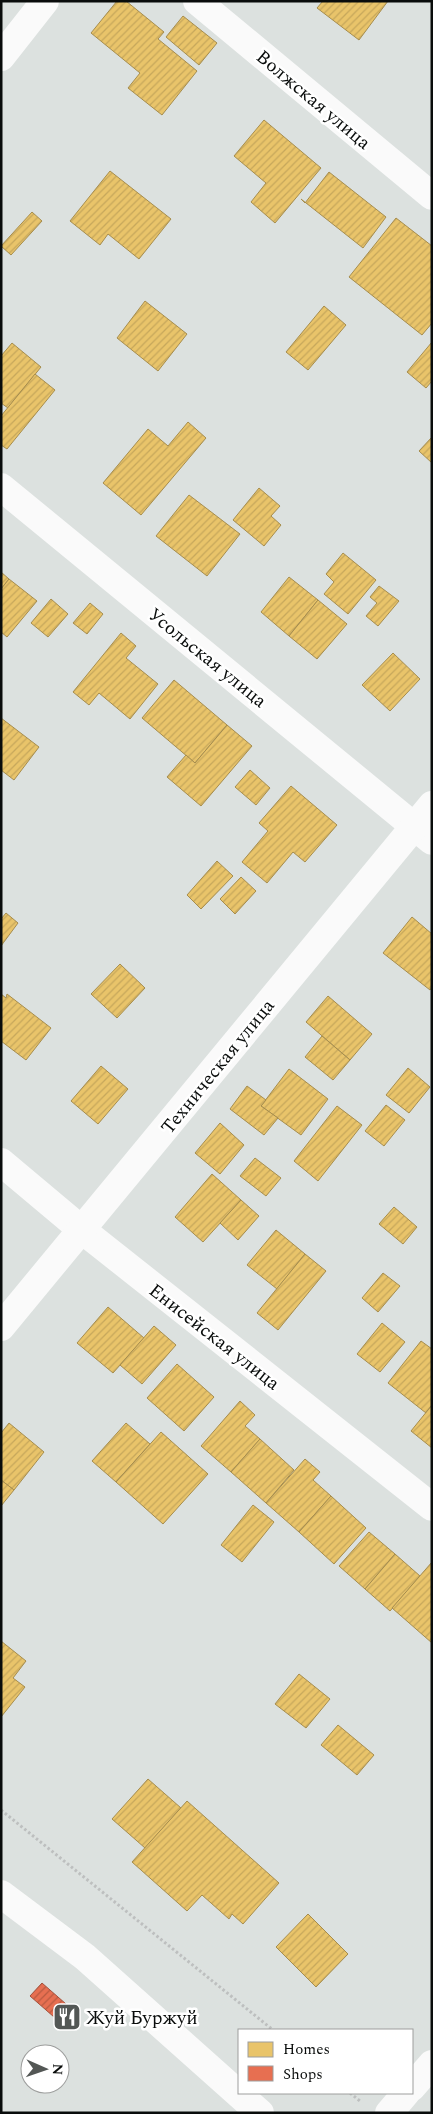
<svg xmlns="http://www.w3.org/2000/svg" width="433" height="2114" font-family="Spectral,serif">
<defs>
<pattern id="homes-hatch" width="6" height="6" patternUnits="userSpaceOnUse" patternTransform="scale(1.25)"><rect width="6" height="6" fill="#e9c46a"/><path d="M-1 1l2-2M0 6l6-6M5 7l2-2" fill="none" stroke="#c6a75b"/></pattern>
<pattern id="shops-hatch" width="6" height="6" patternUnits="userSpaceOnUse" patternTransform="scale(1.25)"><rect width="6" height="6" fill="#e76f51"/><path d="M-1 1l2-2M0 6l6-6M5 7l2-2" fill="none" stroke="#b95a41"/></pattern>
</defs>
<rect width="100%" height="100%" fill="#dce1df"/>
<g fill="url(#homes-hatch)" stroke="#a68d4e">
<path d="M117,1h9l38,31 -6,7 39,32 -35,44 -34,-27 12,-15 -49,-40z"/>
<path d="M323,1h65l-29,39 -42,-32z"/>
<path d="M183,16l34,27 -18,22 -33,-28z"/>
<path d="M264,120l57,48 -46,55 -24,-21 15,-19 -32,-27z"/>
<path d="M110,171l61,48 -32,40 -31,-25 -8,11 -30,-24z"/>
<path d="M329,172l57,45 -23,31 -62,-49 4,4z"/>
<path d="M32,212l10,9 -31,34 -10,-9z"/>
<path d="M396,218l36,28v77l-10,12 -73,-58z"/>
<path d="M145,301l42,33 -29,37 -41,-33z"/>
<path d="M324,306l22,19 -38,45 -22,-18z"/>
<path d="M432,342v39l-6,7 -19,-16z"/>
<path d="M12,343l29,24 -33,41 -7,-5v-47z"/>
<path d="M35,374l20,16 -48,59 -6,-4v-29z"/>
<path d="M188,422l18,16 -65,77 -38,-32 45,-54 20,17z"/>
<path d="M432,437v26l-13,-12z"/>
<path d="M259,488l21,18 -9,10 10,9 -17,21 -31,-26z"/>
<path d="M189,495l51,39 -33,42 -51,-40z"/>
<path d="M343,553l33,27 -28,34 -24,-20 10,-12 -8,-8z"/>
<path d="M1,572l8,7 -8,10z"/>
<path d="M289,577l29,23 -29,36 -28,-24z"/>
<path d="M9,579l28,22 -30,36 -6,-5v-43z"/>
<path d="M379,586l20,15 -21,25 -12,-10 11,-13 -7,-6z"/>
<path d="M51,599l17,15 -20,23 -17,-14z"/>
<path d="M318,600l29,24 -30,35 -28,-23z"/>
<path d="M90,603l13,11 -16,20 -14,-11z"/>
<path d="M121,633l15,13 -10,12 32,26 -28,35 -31,-26 -10,12 -16,-13z"/>
<path d="M393,653l27,26 -30,32 -28,-26z"/>
<path d="M174,680l53,45 -32,38 -53,-45z"/>
<path d="M1,718l38,29 -25,33 -13,-10z"/>
<path d="M227,725l25,21 -51,60 -34,-29 19,-22 9,8z"/>
<path d="M250,770l20,18 -14,17 -21,-18z"/>
<path d="M291,786l46,39 -32,37 -12,-10 -26,31 -25,-21 26,-31 -9,-8z"/>
<path d="M217,861l16,15 -32,33 -14,-14z"/>
<path d="M241,877l15,14 -21,23 -15,-15z"/>
<path d="M6,913l12,10 -17,23v-27z"/>
<path d="M412,917l20,17v53l-2,3 -47,-37z"/>
<path d="M120,964l25,24 -28,30 -26,-24z"/>
<path d="M1,994l5,4 1,-4 44,34 -25,32 -25,-19z"/>
<path d="M328,996l44,38 -22,26 -44,-38z"/>
<path d="M322,1036l28,24 -17,20 -28,-23z"/>
<path d="M101,1066l27,23 -30,35 -27,-23z"/>
<path d="M408,1068l22,19 -21,26 -23,-18z"/>
<path d="M289,1069l39,30 -27,36 -40,-29z"/>
<path d="M247,1086l19,14 -5,6 17,12 -14,17 -34,-26z"/>
<path d="M386,1105l19,15 -21,26 -19,-15z"/>
<path d="M337,1106l25,19 -44,56 -24,-20z"/>
<path d="M220,1123l24,22 -24,29 -25,-21z"/>
<path d="M255,1158l26,20 -15,18 -26,-20z"/>
<path d="M212,1174l29,26 -38,42 -28,-25z"/>
<path d="M241,1200l18,16 -21,24 -18,-17z"/>
<path d="M394,1207l23,20 -14,17 -24,-20z"/>
<path d="M276,1230l29,24 -28,35 -30,-24z"/>
<path d="M305,1254l21,17 -48,59 -21,-17z"/>
<path d="M383,1273l17,13 -22,26 -16,-14z"/>
<path d="M108,1307l36,31 -31,35 -36,-30z"/>
<path d="M382,1323l23,19 -25,30 -23,-18z"/>
<path d="M154,1326l22,19 -34,39 -22,-19z"/>
<path d="M421,1341l11,8v56l-6,8 -38,-30z"/>
<path d="M177,1364l37,33 -30,34 -37,-33z"/>
<path d="M240,1401l15,14 -10,11 15,13 -29,33 -30,-26z"/>
<path d="M432,1405v43l-21,-17z"/>
<path d="M9,1423l35,29 -30,38 -13,-10v-47z"/>
<path d="M126,1423l24,21 -34,38 -24,-21z"/>
<path d="M161,1432l47,42 -45,50 -47,-42z"/>
<path d="M260,1439l34,31 -28,33 -35,-31z"/>
<path d="M305,1459l15,13 -7,8 18,16 -32,36 -33,-29z"/>
<path d="M1,1480l13,10 -13,16z"/>
<path d="M331,1496l35,32 -32,36 -35,-32z"/>
<path d="M253,1505l21,17 -32,40 -21,-17z"/>
<path d="M369,1532l26,22 -30,35 -26,-23z"/>
<path d="M395,1554l25,22 -30,35 -25,-22z"/>
<path d="M432,1562v81l-40,-35z"/>
<path d="M1,1641l25,20 -13,17 12,9 -24,30z"/>
<path d="M299,1674l31,25 -24,29 -31,-24z"/>
<path d="M338,1725l36,30 -17,20 -36,-30z"/>
<path d="M148,1779l33,29 -36,40 -33,-29z"/>
<path d="M187,1801l92,82 -36,41 -11,-10 -3,5 -27,-24 -15,16 -55,-49z"/>
<path d="M308,1914l40,40 -32,33 -40,-40z"/>
</g>
<path fill="url(#shops-hatch)" stroke="#a4513c" d="M42,1983l32,28 -12,13 -32,-28z"/>
<g fill="none" stroke-linecap="round" stroke-linejoin="round">
<g stroke="#bdbfbf" stroke-width="3" stroke-dasharray="2.5 2.5" stroke-linecap="butt">
<path d="M1,1810l272,220"/>
<path d="M350,2093l10,8"/>
</g>
<g stroke="#fafafa" stroke-width="28">
<path d="M197,1l235,195"/>
<path d="M1,57l44,-56"/>
<path d="M1,487l431,354"/>
<path d="M1,1162l81,68 350,277"/>
<path d="M412,2087l20,-23"/>
<path d="M389,2113l17,-20"/>
</g>
<path stroke="#fafafa" stroke-width="28" d="M1,1327l431,-522"/>
<path stroke="#fafafa" stroke-width="28" d="M1,1894l84,63 175,156"/>
</g>
<defs>
<symbol id="restaurant-square" viewBox="-11 -11 22 22"><rect x="-9" y="-9" width="18" height="18" rx="4" fill="#535755" stroke="#fff"/><path d="M-5-6h1v4h1v-4h1v4h1v-4h1v5L-1.5 .5V6h-2V.5L-5-1ZM5-6V6H3V1.5H1.5Q1.5-4 5-6Z" fill="#fff"/></symbol>
</defs>
<g fill-rule="evenodd">
<use href="#restaurant-square" x="51" y="2001" width="32" height="32"/>
</g>
<g text-anchor="middle" stroke-width="5" stroke-linejoin="round" paint-order="stroke">
<g font-size="19" fill="#090c0b" stroke="#fff">
<text transform="translate(314 99) rotate(40)" y="7">Волжская улица</text>
<text transform="translate(208 657) rotate(39)" y="7">Усольская улица</text>
<text transform="translate(217 1066) rotate(-51)" y="7">Техническая улица</text>
<text transform="translate(215 1336) rotate(38)" y="7">Енисейская улица</text>
</g>
<g font-size="19" fill="#090c0b" stroke="#fff" text-anchor="start">
<text x="86" y="2024">Жуй Буржуй</text>
</g>
</g>
<rect width="433" height="2114" fill="none" stroke="#090c0b" stroke-width="5"/>
<rect x="238" y="2029" width="175" height="65" fill="#ffffff" stroke="#9d9e9d"/>
<rect x="248" y="2042" width="25" height="15" fill="#e9c46a" stroke="#9d9e9d"/>
<text x="283" y="2054" font-size="15" fill="#090c0b">Homes</text>
<rect x="248" y="2066" width="25" height="15" fill="#e76f51" stroke="#9d9e9d"/>
<text x="283" y="2079" font-size="15" fill="#090c0b">Shops</text>
<g transform="translate(45 2069) rotate(92)"><circle r="24" fill="#ffffff" stroke="#9d9e9d"/>
<path d="M0-4L9 19L0 12L-9 19Z" fill="#535755"/>
<text y="-8" font-size="14" font-weight="bold" text-anchor="middle" fill="#090c0b">N</text>
</g>
</svg>
